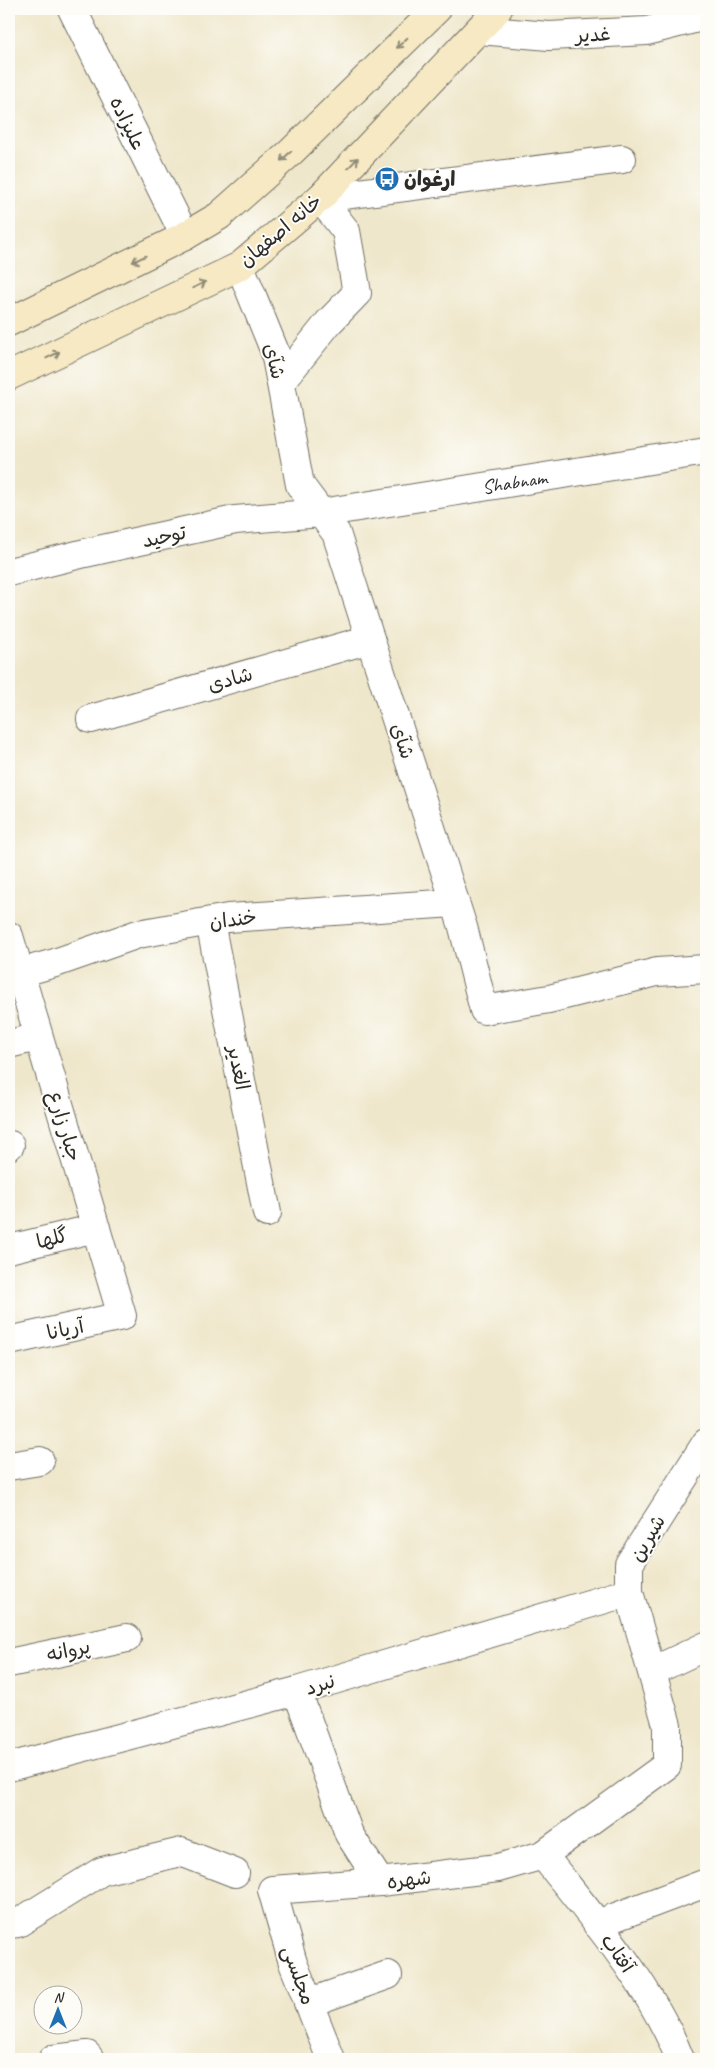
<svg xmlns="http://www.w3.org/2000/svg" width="715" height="2068" font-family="Caveat,'Playpen Sans Arabic',sans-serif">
<rect width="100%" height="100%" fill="#fdfcf7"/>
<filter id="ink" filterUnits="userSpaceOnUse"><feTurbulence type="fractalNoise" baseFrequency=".02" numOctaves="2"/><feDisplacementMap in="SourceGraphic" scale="10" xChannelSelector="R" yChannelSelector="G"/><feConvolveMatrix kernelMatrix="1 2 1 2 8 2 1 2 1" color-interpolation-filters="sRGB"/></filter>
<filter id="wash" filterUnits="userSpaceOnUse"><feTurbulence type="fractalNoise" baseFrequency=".0096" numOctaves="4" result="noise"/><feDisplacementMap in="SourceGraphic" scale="20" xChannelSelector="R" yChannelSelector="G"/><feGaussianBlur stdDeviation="1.12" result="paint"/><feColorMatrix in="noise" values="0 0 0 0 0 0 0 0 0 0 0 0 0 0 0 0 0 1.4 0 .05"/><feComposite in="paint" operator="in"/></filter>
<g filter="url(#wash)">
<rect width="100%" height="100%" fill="#efe7cb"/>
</g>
<g filter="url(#ink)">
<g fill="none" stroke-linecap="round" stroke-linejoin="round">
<defs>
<g id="minor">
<path d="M72,9l113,227"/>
<path d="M479,30l70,6 98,-5 59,-15"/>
<path d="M320,198l302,-39"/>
<path d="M240,266l35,86 25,133 36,48 127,394 21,83 65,-11 108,-27 49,-3"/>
<path d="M281,382l48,-60 28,-29 -11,-62 -26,-33"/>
<path id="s1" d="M9,572l76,-19 150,-33 86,-7 385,-62"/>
<path d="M91,719l279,-80"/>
<path d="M210,922l57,291"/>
<path d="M9,936l113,380 -113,25"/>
<path d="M19,973l36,-10 83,-29 90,-16 226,-15"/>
<path d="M9,1044l29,-7"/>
<path d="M9,1146l1,-1"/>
<path d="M9,1249l87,-21"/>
<path d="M9,1466l31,-5"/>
<path d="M9,1663l118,-25"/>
<path d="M653,1671l53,-25"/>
<path d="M297,1691l52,143 31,48"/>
<path d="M9,1767l288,-76 332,-99"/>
<path d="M543,1855c49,62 108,130 137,204"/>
<path d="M9,1924l9,-1 84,-52 79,-19 54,21"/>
<path d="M597,1924l109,-41"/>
<path d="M308,2003l80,-28"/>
<path d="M53,2059l34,-4 3,4"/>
<path d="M331,2059l-38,-96 -21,-73 108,-8 118,-14 45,-13 124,-90v-40l-38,-133v-28l77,-121"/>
</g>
<g id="secondary">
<path d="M9,322l176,-86 34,-20 72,-64 146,-143"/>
<path d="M9,376l231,-110 80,-68 178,-189"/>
</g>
</defs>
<use href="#minor" stroke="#706d63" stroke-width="30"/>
<use href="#secondary" stroke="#706d63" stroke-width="30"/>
<use href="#minor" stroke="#fff" stroke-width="28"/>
<use href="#secondary" stroke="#f6e9c3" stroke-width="28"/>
</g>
<defs><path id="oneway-shaft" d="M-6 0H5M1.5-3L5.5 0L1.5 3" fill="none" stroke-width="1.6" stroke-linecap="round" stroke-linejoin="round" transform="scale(1.25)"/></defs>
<g stroke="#908a77">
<use href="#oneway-shaft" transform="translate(402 43) rotate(136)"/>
<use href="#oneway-shaft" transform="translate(286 156) rotate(138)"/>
<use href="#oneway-shaft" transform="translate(353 163) rotate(-46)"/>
<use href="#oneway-shaft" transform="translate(139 259) rotate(154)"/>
<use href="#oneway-shaft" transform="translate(199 285) rotate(-26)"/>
<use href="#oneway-shaft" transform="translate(53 355) rotate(-26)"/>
</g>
</g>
<defs>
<symbol id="bus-disc" viewBox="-11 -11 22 22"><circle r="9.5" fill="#1f6fb2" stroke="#fdfcf7"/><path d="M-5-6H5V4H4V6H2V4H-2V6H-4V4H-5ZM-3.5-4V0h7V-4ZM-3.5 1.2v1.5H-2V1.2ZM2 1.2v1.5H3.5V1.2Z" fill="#fff"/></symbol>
</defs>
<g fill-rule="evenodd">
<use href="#bus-disc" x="373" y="165" width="28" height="28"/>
</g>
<g text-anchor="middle" stroke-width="4" stroke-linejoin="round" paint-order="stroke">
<g font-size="20" fill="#2b2b2b" stroke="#fdfcf7">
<text transform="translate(593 34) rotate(-3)" y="7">غدیر</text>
<text transform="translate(128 123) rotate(64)" y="7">علیزاده</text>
<text transform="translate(280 230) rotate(-40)" y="7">خانه اصفهان</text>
<text transform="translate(275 361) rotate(76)" y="7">شآی</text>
<text dy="7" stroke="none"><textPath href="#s1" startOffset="514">Shabnam</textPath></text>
<text transform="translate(164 536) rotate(-12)" y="7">توحید</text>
<text transform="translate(230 679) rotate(-16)" y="7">شادی</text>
<text transform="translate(403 741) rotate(72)" y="7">شآی</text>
<text transform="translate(233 919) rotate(-7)" y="7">خندان</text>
<text transform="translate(239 1068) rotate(79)" y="7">الغدیر</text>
<text transform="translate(65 1126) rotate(73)" y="7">جبار زارع</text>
<text transform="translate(52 1238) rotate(-14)" y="7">گلها</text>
<text transform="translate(65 1329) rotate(-12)" y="7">آریانا</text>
<text transform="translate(647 1538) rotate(-60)" y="7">شیرین</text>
<text transform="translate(68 1650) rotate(-12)" y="7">پروانه</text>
<text transform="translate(320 1684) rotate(-17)" y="7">نبرد</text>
<text transform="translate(409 1879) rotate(-7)" y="7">شهره</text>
<text transform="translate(618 1953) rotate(55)" y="7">آفتاب</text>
<text transform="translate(299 1975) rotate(70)" y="7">مجلسی</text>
</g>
<g font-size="20" font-weight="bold" fill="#2b2b2b" stroke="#fdfcf7" text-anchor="start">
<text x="404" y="186">ارغوان</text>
</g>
</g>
<rect width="715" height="2068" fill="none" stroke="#fdfcf7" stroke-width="30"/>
<g transform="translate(58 2010)"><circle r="24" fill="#fdfcf7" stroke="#a9a8a5"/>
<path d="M0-4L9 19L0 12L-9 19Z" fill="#1f6fb2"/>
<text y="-8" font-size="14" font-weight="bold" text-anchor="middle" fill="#2b2b2b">N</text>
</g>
</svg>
